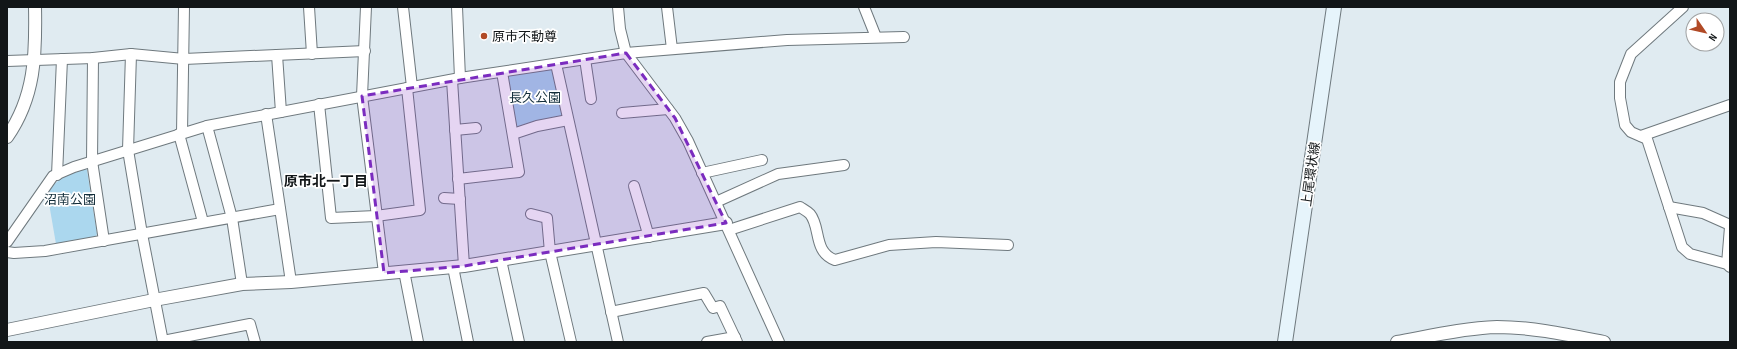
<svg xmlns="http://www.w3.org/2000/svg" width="1737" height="349" font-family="'Sofia Sans Condensed','Noto Sans JP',sans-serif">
<rect width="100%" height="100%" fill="#e0ebf1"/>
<g fill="#abd7ee">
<path d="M552,68l3,2 7,45 -4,4 -42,9 -9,-49 2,-3z"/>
<path d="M83,168l4,2 10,64 -2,3 -39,7 -9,-52c9,-12 22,-19 36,-24z"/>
</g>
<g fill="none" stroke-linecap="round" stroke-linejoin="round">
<defs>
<g id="minor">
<path d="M309,7l3,47"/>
<path d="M366,7l-4,89 22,177"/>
<path d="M403,7l9,80"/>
<path d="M457,7l3,71"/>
<path d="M618,7l2,22 6,24 49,65 13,23 91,201"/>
<path d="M667,7l5,42"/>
<path d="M864,7l12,30"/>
<path d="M1683,7l-52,47 -11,28v16l5,27 6,7 16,7 35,108 8,7 37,10 3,3"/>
<path d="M131,54l-3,96 14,84 21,108"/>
<path d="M277,55l4,57"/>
<path d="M93,58l-1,103 12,80"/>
<path d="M585,59l6,40"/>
<path d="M7,61l86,-3 38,-4 53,5 181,-8"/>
<path d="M556,64l62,278"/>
<path d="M452,80l12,186"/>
<path d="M319,104l12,114 45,-2 44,-6 -13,-122"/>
<path d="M622,113l46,-4"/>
<path d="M266,114l25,168"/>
<path d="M207,126l25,92 10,66"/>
<path d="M455,130l21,-2"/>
<path d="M182,133l2,-126"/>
<path d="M179,134l24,88"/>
<path d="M513,134l24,-8 31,-6"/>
<path d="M1641,136l89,-31"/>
<path d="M702,173l60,-13"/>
<path d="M57,175l5,-116"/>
<path d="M458,179l61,-7 -17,-100"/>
<path d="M634,186l15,51"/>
<path d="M444,198l16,1"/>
<path d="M716,202l62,-28 66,-9"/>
<path d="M1669,207l34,6 27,12"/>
<path d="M531,214l16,4 3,34 21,90"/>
<path d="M729,230l71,-23c3,2 7,4 10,7 11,13 3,38 25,46l54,-15 47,-3 72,3"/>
<path d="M7,242l46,-66 21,-9 133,-41 253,-48 166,-25 161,-13 117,-3"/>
<path d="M7,252l7,1 31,-2 235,-42"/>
<path d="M501,260l18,82"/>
<path d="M1727,264l3,-37"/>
<path d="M453,267l15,75"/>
<path d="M404,271l14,71"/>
<path d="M611,312l93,-19 9,15 7,-2 17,36"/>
<path d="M163,341l87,-17 5,18"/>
<path d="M707,342l28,-5"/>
</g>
<g id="tertiary">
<path d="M7,137c28,-40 29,-82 28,-130"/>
<path d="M7,330l147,-30 88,-16 49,-2 173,-16 262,-43"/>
<path d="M1397,342c33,-6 67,-14 100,-15 36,0 72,8 107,15"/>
</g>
<path id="secondary" d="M1285,342l49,-335"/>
</defs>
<use href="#minor" stroke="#6f797e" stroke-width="12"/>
<use href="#tertiary" stroke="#6f797e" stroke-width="14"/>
<use href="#secondary" stroke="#6f797e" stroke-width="16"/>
<use href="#minor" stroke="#fff" stroke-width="10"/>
<use href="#tertiary" stroke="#fff" stroke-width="12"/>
<use href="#secondary" stroke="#e6f4fb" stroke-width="14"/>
</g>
<path fill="#7b2cbf" fill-opacity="0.2" stroke="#7b2cbf" stroke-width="3" stroke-dasharray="8 5" stroke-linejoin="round" d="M626,53l49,65 51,105 -262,43 -80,7 -22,-177z"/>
<circle fill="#b14a26" stroke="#fff" stroke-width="1.5" cx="484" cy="36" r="4"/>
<g text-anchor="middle" stroke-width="3.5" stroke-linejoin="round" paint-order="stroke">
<g font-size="13" fill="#121618" stroke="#fff" text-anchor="start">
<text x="492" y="41">原市不動尊</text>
</g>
<g font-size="13" fill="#122d3a" stroke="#fff">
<text x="535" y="102">長久公園</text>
<text x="70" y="204">沼南公園</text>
</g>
<g font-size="13" fill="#121618" stroke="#fff">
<text transform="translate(1310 174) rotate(-82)" y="5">上尾環状線</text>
</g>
<g font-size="14" font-weight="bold" fill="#121618" stroke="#fff">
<text x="326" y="186">原市北一丁目</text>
</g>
</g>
<rect width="1737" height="349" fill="none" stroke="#121618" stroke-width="16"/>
<g transform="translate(1705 32) rotate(124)"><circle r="19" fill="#ffffff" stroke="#a0a2a3"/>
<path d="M0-3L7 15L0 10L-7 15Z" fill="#b14a26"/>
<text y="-6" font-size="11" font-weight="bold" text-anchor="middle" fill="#121618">N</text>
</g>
</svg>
